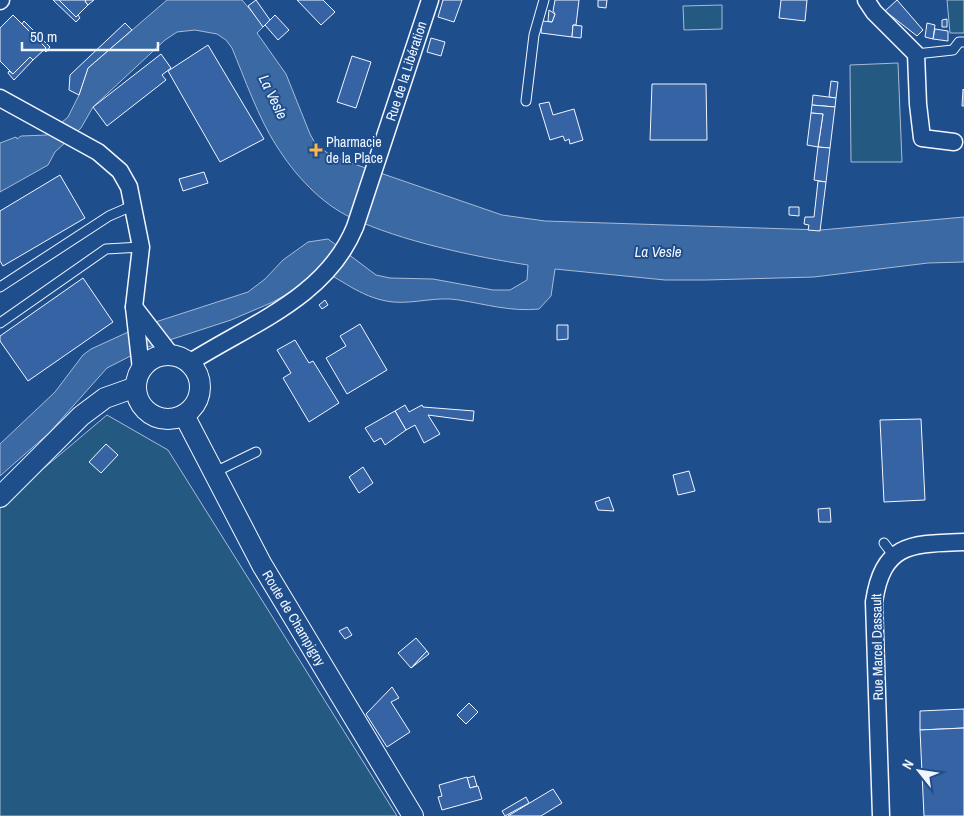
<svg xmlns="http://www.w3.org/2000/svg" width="964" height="816" font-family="'Archivo Narrow',sans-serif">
<rect width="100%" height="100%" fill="#1f4e8c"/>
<g fill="#245a82" stroke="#a8bbd7">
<path d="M947,0h17v33h-14z"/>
<path d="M722,5v24l-38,1 -1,-24z"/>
<path d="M898,63l4,99h-51l-1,-97z"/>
<path d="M107,415l61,35 229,366h-397v-311z"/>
</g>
<path fill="#3b69a3" stroke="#a8bbd7" d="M167,0h75l22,26 -7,7 29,41 24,60 5,9 16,13 171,59 43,6 276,9 143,-13v45l-36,1 -114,14 -108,3h-41l-110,-11 -4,27 -12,13c-28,3 -54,-5 -80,-9 -22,-4 -44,4 -66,2 -29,-3 -48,-20 -73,-33l-21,18 -26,15 -42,18 -83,27 -41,21 -58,65 -49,43v-32l55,-52 28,-37 8,-6 46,-21 111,-36 17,-13 18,-19 25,-18 20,-3 48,36 14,3 43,1 60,11h17l17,-10 1,-15c-52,-8 -128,-24 -176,-47 -31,-14 -58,-44 -76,-73 -17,-26 -32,-68 -44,-97l-6,-8 -9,-6 -22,-4 -18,2 -12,8 -72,67 -12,21 -26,24 -7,13 -48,27v-49l16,-6 1,2 4,-3 26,-1 21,-18 11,-22 9,-27z"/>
<g fill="#3563a3" stroke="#f2f6ff">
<path d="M53,0h6l17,17 2,-2 2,3 -4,4z"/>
<path d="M59,0h27l-1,1 3,4 -12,12z"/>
<path d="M86,0h8l-6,5 -3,-4z"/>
<path d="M256,0l14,20 -7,7 -15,-21z"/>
<path d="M297,0h26l12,12 -14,13z"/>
<path d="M443,0h19l-8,22 -16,-5z"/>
<path d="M555,0h24l-3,25h-3l-1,12 -31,-4 1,-12 10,1 3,-8 -2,-3z"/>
<path d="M598,0h9l-1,8 -8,-1z"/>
<path d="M781,0h26l-2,21 -26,-3z"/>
<path d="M897,0l26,30 -6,6 -32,-25z"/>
<path d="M549,10l6,4 -3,8 -4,-1z"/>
<path d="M13,15l33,33 -13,12 -3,-3 -17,17 -13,-13v-33z"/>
<path d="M275,15l14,15 -11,10 -13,-15z"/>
<path d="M947,19v8h-5v-7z"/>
<path d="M24,21l26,26 -4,5 -2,-2 2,-2 -24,-24z"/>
<path d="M125,23l7,7 -44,38 -9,27 -10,-5 1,-15z"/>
<path d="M927,23l8,2 -2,14 -8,-2z"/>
<path d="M573,25l9,1 -1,12 -9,-1z"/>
<path d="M935,29l13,2v10l-15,-2z"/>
<path d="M431,38l14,4 -4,14 -14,-4z"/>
<path d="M208,45l56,94 -44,23 -52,-91z"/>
<path d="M161,54l10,14 -9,7 4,5 -59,46 -14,-19z"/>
<path d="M352,56l19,6 -15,46 -19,-6z"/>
<path d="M30,57l3,3 -19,20 -6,-7 1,-2 4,3z"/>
<path d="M831,81l7,1 -2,16 -7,-1z"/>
<path d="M652,84h54l1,56h-57z"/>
<path d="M963,89l1,1v16h-2z"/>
<path d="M813,95l23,3 -1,9 -23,-2z"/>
<path d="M549,102l4,13 21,-6 9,31 -13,4 -1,-5 -4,2 -2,-5 -13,4 -11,-36z"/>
<path d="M812,105l23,2 -5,41 -12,-1 5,-33 -12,-1z"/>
<path d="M811,113l12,1 -5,33 -11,-2z"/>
<path d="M818,147l12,1 -4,34 -12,-2z"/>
<path d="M204,172l4,11 -25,8 -4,-12z"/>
<path d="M60,175l25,43 -82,48 -3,-5v-50z"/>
<path d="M818,181l8,1 -6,49 -12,-1 1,-5 -5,-1 1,-7h9z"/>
<path d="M789,207h10v9l-10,-1z"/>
<path d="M83,278l30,44 -85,59 -28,-40v-5z"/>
<path d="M325,300l3,5 -6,4 -3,-4z"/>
<path d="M360,324l27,46 -40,24 -21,-36 20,-12 -6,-10z"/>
<path d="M557,325h11v14l-11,1z"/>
<path d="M295,340l14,23 4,-2 26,42 -30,19 -26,-44 8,-5 -14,-23z"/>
<path d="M405,405l4,7 13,-7 1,2 51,4 -1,10 -45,-6 12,19 -16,9 -9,-18 -9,5 -11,-19z"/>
<path d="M395,411l11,19 -21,15 -4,-7 -7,4 -9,-14z"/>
<path d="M921,419l4,81 -41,2 -4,-82z"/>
<path d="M106,444l12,11 -17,18 -12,-11z"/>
<path d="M363,467l10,16 -14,10 -10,-16z"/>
<path d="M689,471l6,20 -17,4 -5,-20z"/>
<path d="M609,497l5,14 -16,-1 -3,-8z"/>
<path d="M830,508l1,14h-12l-1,-13z"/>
<path d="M347,627l5,8 -7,4 -6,-8z"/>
<path d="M416,638l11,13 -16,17 -13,-15z"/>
<path d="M427,651l2,3 -18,14 2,-2z"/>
<path d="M392,687l7,11 -8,4 19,30 -23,15 -21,-33z"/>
<path d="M469,703l9,9 -12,12 -9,-9z"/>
<path d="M964,709v19l-44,2v-19z"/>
<path d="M964,728v88h-40l-4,-86z"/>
<path d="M474,776l3,10 -7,2 -3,-10z"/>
<path d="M467,777l3,11 8,-2 4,13 -40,11 -4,-13 4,-1 -3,-11z"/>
<path d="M553,789l9,14 -21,13h-33z"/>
<path d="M526,797l3,6 -24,13 -3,-5z"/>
</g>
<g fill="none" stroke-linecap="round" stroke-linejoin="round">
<defs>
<g id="service">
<path d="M916,54l37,-4 6,-8h5"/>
<path d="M526,101l8,-66 10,-35"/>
<path d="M0,287l109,-71 23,-10"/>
<path d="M0,323l106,-74 35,-2"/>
<path d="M213,473l43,-21"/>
<path d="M884,543l9,12"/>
</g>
<g id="minor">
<path d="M866,0l8,12 42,42 2,50 4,34 32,4"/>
<path d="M0,1l1,-1"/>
<path d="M0,98l98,54 22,19 9,16 12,60 -7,60 7,62"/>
<path d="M134,307l37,48"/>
<path d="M189,363c61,-39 137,-65 166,-136l75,-227"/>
<path d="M881,816l-7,-214c9,-60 38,-58 90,-60"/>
</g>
<g id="tertiary">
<circle cx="168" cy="387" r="32"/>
<path d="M184,415l78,150 151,251"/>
<path d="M0,497l81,-81 24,-18 31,-11"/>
</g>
</defs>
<use href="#service" stroke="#f2f6ff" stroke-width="11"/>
<use href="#minor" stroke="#f2f6ff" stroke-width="19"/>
<use href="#tertiary" stroke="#f2f6ff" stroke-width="22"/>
<use href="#service" stroke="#1f4e8c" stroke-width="9"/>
<use href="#minor" stroke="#1f4e8c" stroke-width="16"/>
<use href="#tertiary" stroke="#1f4e8c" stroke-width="20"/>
</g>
<path fill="#ffb74d" stroke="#1f4e8c" stroke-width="2" d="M313.5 142.5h5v5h5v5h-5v5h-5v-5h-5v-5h5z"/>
<g text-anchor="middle" stroke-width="4" stroke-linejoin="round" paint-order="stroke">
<g font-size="14" fill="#f2f6ff" stroke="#1f4e8c">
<text transform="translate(406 71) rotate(-72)" y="5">Rue de la Libération</text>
<text transform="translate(294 618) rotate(59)" y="5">Route de Champigny</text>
<text transform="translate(877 647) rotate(-91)" y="5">Rue Marcel Dassault</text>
</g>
<g font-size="14" fill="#f2f6ff" stroke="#1f4e8c" text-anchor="start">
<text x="326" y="147">Pharmacie<tspan x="326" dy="16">de la Place</tspan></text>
</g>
<g font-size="15" font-style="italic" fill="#f2f6ff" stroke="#1f4e8c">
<text transform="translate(273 97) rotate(64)" y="5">La Vesle</text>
<text x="658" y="257">La Vesle</text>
</g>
</g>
<g transform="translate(919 771) rotate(300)" stroke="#1f4e8c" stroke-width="4" paint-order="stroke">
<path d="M0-4L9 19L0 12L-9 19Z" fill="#f2f6ff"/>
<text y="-8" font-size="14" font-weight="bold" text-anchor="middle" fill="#f2f6ff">N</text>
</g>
<path d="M22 42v8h136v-8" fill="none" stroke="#f2f6ff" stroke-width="2.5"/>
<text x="30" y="42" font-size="15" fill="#f2f6ff" stroke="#1f4e8c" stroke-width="4" paint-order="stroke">50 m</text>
</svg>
